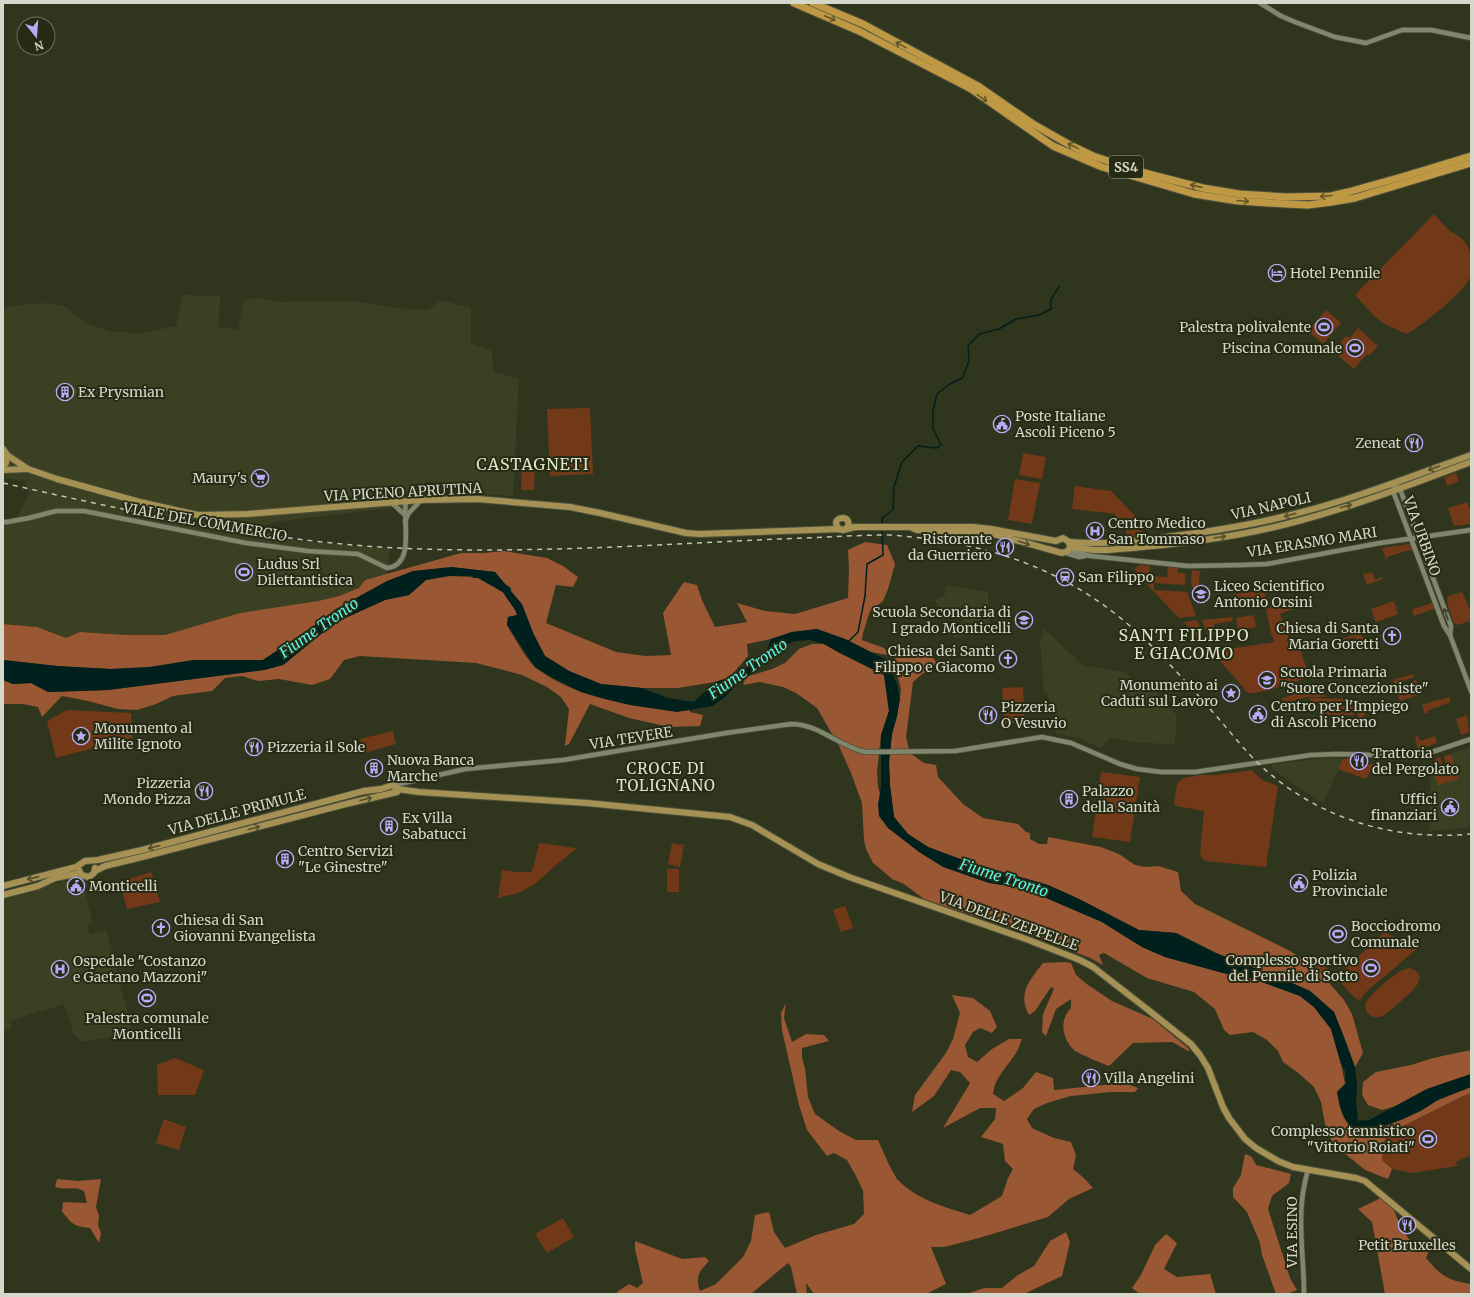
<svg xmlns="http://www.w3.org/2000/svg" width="1474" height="1297" font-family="Merriweather,serif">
<rect width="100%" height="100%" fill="#30351e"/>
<g fill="#3a4021">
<path d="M182,295l38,1 -1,31 19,3 6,-30 15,-2 21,4 71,-1 46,7 31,2 12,-10 31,8v36l21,7 1,21 26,7 -6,117 -54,-3v-10l-34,-1 -2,22 -141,17 -27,6 -4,10 139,12 -3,25 -22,5 -6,9 -20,8 -21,5 -78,12 -75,22h-39l-46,-3 -14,6 -29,-11 -34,-3 1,-99 12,-7 13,-23 -4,-14 -22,-3v-169l9,-3 28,-3 23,2 26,20 24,7 29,1 34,-7z"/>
<path d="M946,585l42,7 2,40 -19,1 -16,5 -6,-10 15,-7 -5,-12 -16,7 -8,-16 10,-5z"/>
<path d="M1043,628l40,37 40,7 33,20 21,24 -2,28 -37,-1 -28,-5 -9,10 -23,-10 -22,-4 -1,-23 -12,-3 5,-2 2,-6 -3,-6 -3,-2 -4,-52 3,-4z"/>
<path d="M1471,747v80l-42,4 2,-67h3v9l24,6 -7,-25z"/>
<path d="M1324,758l19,1 -20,44 -51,-34v-5z"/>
<path d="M78,877l3,1 1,3 11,41 -6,2 3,10 16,-4 26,98 -20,9 -29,5 -9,-7 -10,-31 -54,17 2,7 -9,4v-133z"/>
</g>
<g fill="#723918">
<path d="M1434,214c5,5 9,11 15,16 7,6 12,5 18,15 4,6 6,25 3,32 -7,17 -47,47 -63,57l-21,-9 -12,-9 -19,-21z"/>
<path d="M1326,310l15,13 -18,21 -15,-13z"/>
<path d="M1358,328l20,18 -9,10 -2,-2 -13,15 -21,-18 13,-15 4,2z"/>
<path d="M590,408l3,66 -43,2 -3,-67z"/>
<path d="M1023,453l23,4 -4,22 -23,-4z"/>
<path d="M522,463h13l-1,27h-13z"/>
<path d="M1456,473l3,8 -12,5 -3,-9z"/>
<path d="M1015,479l25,4 -8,41 -24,-4z"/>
<path d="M1075,486l36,5 31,32 -1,13 -15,2v-10l-10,1 -1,-15 -43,-5z"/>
<path d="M1467,502l4,10v12l-17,2 -6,-18z"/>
<path d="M1410,544l2,7 -3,-1 -22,7 -1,3 -4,-12z"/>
<path d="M1140,565l10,1 -1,10 18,1 1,-10 10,1v5h7v12l-31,-2v7l33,2 9,24 -17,2 -43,-45 -1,-5z"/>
<path d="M1192,570l8,1 -2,26 -7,-13z"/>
<path d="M1364,572l1,2 7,-2 3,8 7,-3 1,2 -16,6 -4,-12z"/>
<path d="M1253,592l12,1 1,14 -12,1 -1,-8 -18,1 -1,-7z"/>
<path d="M1462,592l9,20v9l-14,4 -3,-2 -7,-20 1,-7z"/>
<path d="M1296,600l2,7 -18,7 9,25h7l14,38c-13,4 -51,18 -62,16l-28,-32 2,-1 -6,-5 -2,-4 61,-9 -4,-8 -5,-25z"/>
<path d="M1394,601l4,13 -22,8 -5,-13z"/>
<path d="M1432,603h2l3,5 -23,8 -2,-5 1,-2z"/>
<path d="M1254,615l2,12 -18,3 -2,-12z"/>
<path d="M1232,617l1,4 -19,3v5l18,-2 1,1 -1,4 -24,4 -6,-16z"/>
<path d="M1197,620l5,13 -4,2v3l-14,-16z"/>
<path d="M1361,632l3,10 -7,2 -2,-7 -24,8v-2z"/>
<path d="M1413,674l1,3 -12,4 1,4 -4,1 3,10 13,-5 -3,-10 4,-1 5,14 -21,7 -7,-21z"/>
<path d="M1321,685v3l4,9h-19l-12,4v4l4,9 -17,-15z"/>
<circle cx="1230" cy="694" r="7"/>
<path d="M1023,687l2,36 -20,1 -3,-36z"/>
<path d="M1449,697l2,5 -24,9 1,2 -3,1 -3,-9 11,-4 10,-2z"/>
<path d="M1309,698l36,1 5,-1 1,4h-39z"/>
<path d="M1360,699l5,16 -8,8 -2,-4 3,-3 -1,-3 4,-1 1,-3 -1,-1h-4l-2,-8z"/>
<rect x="1317" y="706" width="37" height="3"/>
<path d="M67,710l64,3 1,25 -76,20 -9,-37z"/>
<rect x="1317" y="712" width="37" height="3"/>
<path d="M1467,715l2,17 -8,3 -5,-16z"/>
<path d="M393,731l3,13 -32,9 -4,-14z"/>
<path d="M1418,736l2,5 15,-5 2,7 -19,7 -3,-13z"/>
<path d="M1451,754l8,25 -21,6 -4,-12v-13l6,-3 3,9 3,-1 -2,-9z"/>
<path d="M1355,758l1,7 18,-1 -8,15 -28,-10 5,-10z"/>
<path d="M1251,770l13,11 14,5 -12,81 -61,-6 -3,-3 -2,-5 4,-42 -28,-5 -2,-2 3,-20 6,-6 17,-3h17z"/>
<path d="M1101,772l39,5 -10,65 -38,-5z"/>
<path d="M539,843l37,5 -1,2 -19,15 -20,18 -15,9 -23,6 4,-28 14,2h15l3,-7z"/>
<path d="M672,843l12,2 -4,22 -12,-3z"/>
<rect x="667" y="869" width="12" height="23"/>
<path d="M151,872l9,30 -33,7 -7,-27z"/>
<path d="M845,906l8,22 -12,4 -8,-22z"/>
<path d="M1384,932l34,16 -52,44 -6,8 -4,-1 -20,-21z"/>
<path d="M1315,955l6,3 9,15 -9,1c-5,-7 -7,-11 -6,-19z"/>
<path d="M1409,968c25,7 0,26 -9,34 -6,5 -12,11 -20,15 -9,1 -14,-3 -15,-12 3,-10 33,-36 44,-37z"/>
<path d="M175,1058l29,12 -9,25h-37l-1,-30z"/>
<path d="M1471,1093v62l-15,7 1,4 -45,7 -20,-4 -10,-9v-15l7,-12 72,-36z"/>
<path d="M164,1119l22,8 -7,23 -23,-7z"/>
<path d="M563,1218l11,19 -27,16 -12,-19z"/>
</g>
<g fill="#995733">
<path d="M865,542l22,3 8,19 -7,25 -5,12 -13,10 -7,22 -1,7 22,8 9,8 -23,-4 -25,-13 -28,-10 -25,3 -21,7 -24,5 1,12 -19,22 -14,4 -37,6h-36l-41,-4 -32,-13 -24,-15 -11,-21 -39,-63 -44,-5 -115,42 -21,16 -52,35h-69l-44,7 -39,2 -54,-3 -54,-6v-36l34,3 29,11 14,-6 46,3h39l75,-22 78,-12 21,-5 20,-8 6,-8 96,-27h23l20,-2 43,7 16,8 15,11 -5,10 -17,-2 -10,38 70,29 30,4 25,-1 -8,-42 21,-31 13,3 5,15 13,27 32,-5 -10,-19 28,8 30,3 53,-16 1,-29 -1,-19z"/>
<path d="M449,576c9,0 26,-2 34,1 16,4 29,24 35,38l-10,2 -1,8c6,10 21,37 29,43 33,25 77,35 117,40 15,2 21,4 36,2l1,2 13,3 -3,11 -31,1 -40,-9 -39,-14 -21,40 -4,2 4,-37 -8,-12 -14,-10 -25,-12 -46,-12 -116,-7 -16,4 -14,19 -18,6 -33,-6 -21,2 -16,-5 -17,2 -13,13 -39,5 -17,8 -19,6 -19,-1 -30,-8 -26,-5 -20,21 -4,-10 -15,-3h-20v-24l10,4 18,-1 17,9 60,-2 156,-20 19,-5 43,-35 17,-11 42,-19 24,-5 17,-15z"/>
<path d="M812,644h12l14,8 46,23 5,36 -8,24 -4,36 1,16 2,7 -2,11 10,23 101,55 34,5 79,34 40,25 23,10 58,16 31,6 46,17 14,11 17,22 10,35 4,20 -8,8 11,32 49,-3 24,-10 17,-11 33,-13v6l-10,4 -72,36 -7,12v15l10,9 -4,10 -23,-9 -32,-26 -8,-20 -4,-22 -7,-15 -17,-15 -14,-10 -5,-11 -11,-11 -14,-8 -23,3 -6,-5 -9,-21 -21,-17 -47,-14 -43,-25 -5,2 4,10 -13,-7 -57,-22 -109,-37 -20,-15 -12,-5 -8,-7 -11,-9 -7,-14 -2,-9 -2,-37 -11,-30 -12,-27 -22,-38 -21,-15 -13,-6 -23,-5 -17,3 3,-8 26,-8 13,-6 14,-14z"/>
<path d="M929,651l8,13 -15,10 -9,8 -7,55 4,16 14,10 12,2 2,12 25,27 20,14 35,6 8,8 4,1v6l9,5h8l1,-7 53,10 18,7 16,11 11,2 12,-1 20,6 3,19 14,13 95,47 26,17 28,32 8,14 11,39 -8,14 -21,-55 -24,-21 -18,-8 -76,-30 -40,-20 -37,-3 -60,-31 -31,-14 -80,-23 -40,-15 -20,-13 -14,-17 -4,-32 -1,-23 3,-28 5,-18 4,-26 -6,-27v-9l11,4z"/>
<path d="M1064,962l7,1 5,12 12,10 24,16 41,18 35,29 2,4 -18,-10 -39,1 -24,23c-6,-2 -32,-13 -35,-16 -12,-11 -15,-30 -3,-42v-9l-15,10 -10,27 -4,-4 1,-18 11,-25 -3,-2 -16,24 -6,4c-12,-22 1,-35 14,-52z"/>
<path d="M952,995l21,3 17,13 7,16 -5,6 -12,-5 -7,4 -8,13 3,12 9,5 15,-13 17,-10h13c-2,5 -4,12 -8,17 -8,12 -20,23 -21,38l11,7 19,-13 13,-16 17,6 1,12 70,-7 14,5 -3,4h-24l-40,4 -24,7 -13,6 -7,10 5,9 22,10 17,4 5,13 -3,14 11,9 9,10 -24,11 -21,18 -69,21 -35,9h-13l15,37 -20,10h-112l-8,-11 1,11h-10l-6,-27 -3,-4 -37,31h-134v-2l12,-8 8,4 6,-5 -8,-34v-8l47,18 23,-2 4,4c-10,11 -14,15 -9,30l16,-7 27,-27 8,-16 4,-26 14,-3 5,20 11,16 31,-13 38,-11 10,-10 -1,-23 -6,-13 -10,-18 -13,-7 -7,3 -20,-26 -8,-25 -17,-75 -1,-17 5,-10 -2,15 8,24 14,-8 18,1 5,6 -27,7v10l3,10 3,29 7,17 24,17 17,9h22c4,9 15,35 21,41 19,19 46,26 71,34l32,-19 6,-18 5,-9 -8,-8 -2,-17 -22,-7 14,-18 1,-11h-16l-37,20 27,-45 -10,-11 -9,-2 -17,26 -22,16 3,-17 31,-42 7,-14 7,-26z"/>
<path d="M1471,1050v24l-44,15 -31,17 -14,4 -14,-5 -6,-10 1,-13 13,-10 35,-7 22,-7z"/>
<path d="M1245,1154l7,3 4,8 35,9 -2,9 -17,13 -4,13 22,69 7,12 -10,4h-11l-14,-39 -2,-12 -13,-31 -14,-15v-9l8,-13z"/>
<path d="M57,1179l21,2 23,-2 -5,28 3,9 -1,9 3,8 -2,10 -9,-15c-16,-2 -18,-3 -28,-17l1,-9 24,1 -3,-12c-12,-6 -17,0 -29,-4z"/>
<path d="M1381,1198l12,10 8,19 7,11 4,4 10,1 7,7 -3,8c15,18 21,22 45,26v10h-86l-13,-72 -14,-13z"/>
<path d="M1066,1232l4,10 -8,34 -38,18h-57l17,-6h18l16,-13 16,-9 16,-25z"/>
<path d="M1166,1234l11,9 -13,26 13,8 33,-3 6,20h-76l-8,-6 9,-13 14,-30z"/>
</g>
<path fill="#00201d" d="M451,567l44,5 27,32 12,31 11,21 24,15 32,13 41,4 26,10 26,4 21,-20 22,-7 29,-22 5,-14 21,-7 25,-3 28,10 40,20 12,24 3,16 -3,17 -5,18 -3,28 1,23 4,32 14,17 20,13 40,15 80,23 31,14 60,31 37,3 40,20 76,30 18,8 24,21 10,25 11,30 2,17 -1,19 2,18 11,-1 58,-31 44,-15v13c-10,4 -21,8 -31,12 -7,3 -12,8 -19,11 -9,6 -51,24 -60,21 -18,-5 -21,-22 -24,-39l9,-9 -1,-12 -4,-7 -10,-35 -17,-22 -14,-11 -46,-17 -31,-6 -58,-16 -23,-10 -40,-25 -79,-34 -34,-5 -46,-16 -24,-15 -31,-24 -9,-12 -1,-11 3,-18v-52l8,-24 -5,-36 -46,-23 -14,-8 -14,-4 -14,1 -11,4 -16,12 -11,12 -19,13 -13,14 -13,10 -36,6 -47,-7 -20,-5 -29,-8 -28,-14 -18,-11 -28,-42 1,-8 9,-2 -2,-5 -17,-25 -15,-8 -34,-1 -23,4 -17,15 -24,5 -42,19 -17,11 -43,35 -19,5 -156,20 -60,2 -17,-9 -18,1 -10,-4v-20l54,6 54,3 39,-2 44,-7h69l52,-35 21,-16 51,-28 26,-10z"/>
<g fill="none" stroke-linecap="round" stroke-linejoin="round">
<g stroke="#00201d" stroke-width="1.5">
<path d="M882,526v-8l11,-8 1,-23 8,-25 16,-16 19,2 4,-3 -8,-16v-19l4,-16 13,-10 12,-6 7,-17 -1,-15 11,-12 20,-5 17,-10 23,-4 12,-6v-10l8,-12"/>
<path d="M848,642l10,-10 7,-36 2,-32 16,-9 -1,-26"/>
</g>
<path stroke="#00201d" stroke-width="8" d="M475,574h4l28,16"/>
<defs>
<g id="minor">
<path d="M1260,3l21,13 14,6 40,15 31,6 36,-13h29l40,8"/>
<path d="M1394,483l-1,8 51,135 6,9"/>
<path d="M1397,486l3,3 51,137 -1,9 21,56"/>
<path d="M392,503l12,11"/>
<path d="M3,522h4l22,-4 27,-7h28l162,32 62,8 50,3 29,14c29,-3 15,-48 19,-67"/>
<path d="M405,522l3,-8 13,-14"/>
<path d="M1070,549l5,3 16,4 97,10 54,-1 25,-1 113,-21 91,-13"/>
<path d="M1066,553l13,4 6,-1"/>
<path d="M395,785l70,-16 98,-9 163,-27 65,-9c28,0 47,22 74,28l90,-1 87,-14 29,6 49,21 17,5 24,3h34l116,-17 26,-1 77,2 18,-4 39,-13"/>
<path d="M1304,1294c0,-43 -9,-81 4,-124"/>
</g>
<g id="major">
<path d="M3,449l4,6 21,14 29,10 83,23 58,13 50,-1 173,-14 56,-1 93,8 30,6 86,20 13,1 140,-5 4,1 12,-3h118l18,2 65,12 7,-3 6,4 1,5 -2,4 -6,2 -72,-20 -73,-3 -7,-3"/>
<path d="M3,467l3,-4 1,-8"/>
<path d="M3,470l24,-1"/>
<path d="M839,529c-12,-14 18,-15 7,0"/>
<path d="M1069,542c33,3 65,-1 97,-5 41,-5 81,-11 120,-21 63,-15 124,-39 185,-61"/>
<path d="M1070,547l24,3h14c60,-5 121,-11 179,-26 63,-16 123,-39 184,-62"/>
<path d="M397,789l22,3 168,11 143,14 22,8 66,39 31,13 177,62 54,21 13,7 54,42 44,35 9,11 8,13 15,39 6,11 16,21 11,9 22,13 15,6 63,11 9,3 106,88"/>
<path d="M79,870l2,5 8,2 5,-4 1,-5"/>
<path d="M95,871l10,-5 41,-10 200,-52 51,-12"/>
<path d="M3,886l73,-19 9,-6 13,-1 44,-10 222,-59 17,-2 12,-4 4,3 -1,3 -2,1"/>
<path d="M3,895l35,-9 17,-8 25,-5"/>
</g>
<g id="highway">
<path d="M794,3l65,28 112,58 82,57 49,21 92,27 44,7 48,3 22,1 24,-3 23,-4 116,-35"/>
<path d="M813,3l50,21 115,62 55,38 37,21 23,11 48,16 62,16 36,6 48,3 44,-1 17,-4 57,-16 66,-20"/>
</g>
</defs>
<use href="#minor" stroke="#4d513d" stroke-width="6"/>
<use href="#major" stroke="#4d513d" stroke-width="8"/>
<use href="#highway" stroke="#4d513d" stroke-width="9"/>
<use href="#minor" stroke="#81876d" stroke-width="4.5"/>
<use href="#major" stroke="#a69154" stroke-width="6"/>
<use href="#highway" stroke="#bf9844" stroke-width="7"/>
<path stroke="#c0c3b4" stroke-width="1.5" stroke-dasharray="5 5" stroke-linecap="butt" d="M3,483c130,29 260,58 393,65 127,6 255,-3 382,-9 37,-1 74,-4 112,-4 83,6 156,26 223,77 40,31 72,69 106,107 13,15 26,32 41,46 58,54 133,76 211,69"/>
</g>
<defs><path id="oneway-shaft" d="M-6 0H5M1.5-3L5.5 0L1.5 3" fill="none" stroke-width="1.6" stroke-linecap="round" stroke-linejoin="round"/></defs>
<g stroke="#645727">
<use href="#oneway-shaft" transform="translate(830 18) rotate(23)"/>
<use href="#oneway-shaft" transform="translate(901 45) rotate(-151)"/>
<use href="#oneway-shaft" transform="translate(982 98) rotate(35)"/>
<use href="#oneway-shaft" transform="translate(1073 146) rotate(-154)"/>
<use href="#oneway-shaft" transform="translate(1196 186) rotate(-167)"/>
<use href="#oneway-shaft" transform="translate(1326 196) rotate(175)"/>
<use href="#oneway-shaft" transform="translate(1243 201) rotate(5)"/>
</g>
<g stroke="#534f2a">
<use href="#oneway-shaft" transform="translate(1434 468) rotate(160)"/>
<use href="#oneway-shaft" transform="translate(1346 506) rotate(-16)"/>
<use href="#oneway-shaft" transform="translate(1290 515) rotate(165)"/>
<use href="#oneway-shaft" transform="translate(1220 537) rotate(-9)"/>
<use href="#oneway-shaft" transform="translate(1024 543) rotate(19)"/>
<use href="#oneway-shaft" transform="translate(366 799) rotate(-14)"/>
<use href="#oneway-shaft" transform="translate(254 828) rotate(-14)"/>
<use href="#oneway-shaft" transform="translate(154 847) rotate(165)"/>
<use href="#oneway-shaft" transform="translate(33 878) rotate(167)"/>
</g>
<use stroke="#3e422a" href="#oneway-shaft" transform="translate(1446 614) rotate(-110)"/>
<defs>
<symbol id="hotel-ring" viewBox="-11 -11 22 22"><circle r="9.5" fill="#272b14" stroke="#b9abf7" stroke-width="1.5"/><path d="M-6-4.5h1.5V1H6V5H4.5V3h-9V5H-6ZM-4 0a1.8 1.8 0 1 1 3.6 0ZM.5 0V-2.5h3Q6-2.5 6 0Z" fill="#b9abf7"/></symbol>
<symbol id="stadium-ring" viewBox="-11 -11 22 22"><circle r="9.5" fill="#272b14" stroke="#b9abf7" stroke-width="1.5"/><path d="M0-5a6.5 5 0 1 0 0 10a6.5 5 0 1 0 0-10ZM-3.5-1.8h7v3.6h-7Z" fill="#b9abf7"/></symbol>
<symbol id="building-ring" viewBox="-11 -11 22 22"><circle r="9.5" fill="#272b14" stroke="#b9abf7" stroke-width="1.5"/><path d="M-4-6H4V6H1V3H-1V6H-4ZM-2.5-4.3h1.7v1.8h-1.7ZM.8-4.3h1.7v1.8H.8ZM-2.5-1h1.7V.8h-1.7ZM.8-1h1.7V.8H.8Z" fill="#b9abf7"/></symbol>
<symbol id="civic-ring" viewBox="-11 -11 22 22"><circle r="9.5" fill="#272b14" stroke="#b9abf7" stroke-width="1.5"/><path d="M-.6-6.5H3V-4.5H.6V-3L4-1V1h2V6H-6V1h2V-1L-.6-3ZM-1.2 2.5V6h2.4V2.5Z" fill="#b9abf7"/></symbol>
<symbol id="restaurant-ring" viewBox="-11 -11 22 22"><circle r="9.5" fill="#272b14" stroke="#b9abf7" stroke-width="1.5"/><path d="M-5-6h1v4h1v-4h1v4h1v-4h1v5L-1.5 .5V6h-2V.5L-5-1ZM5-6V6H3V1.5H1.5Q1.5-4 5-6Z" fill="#b9abf7"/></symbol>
<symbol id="supermarket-ring" viewBox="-11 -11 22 22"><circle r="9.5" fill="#272b14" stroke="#b9abf7" stroke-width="1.5"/><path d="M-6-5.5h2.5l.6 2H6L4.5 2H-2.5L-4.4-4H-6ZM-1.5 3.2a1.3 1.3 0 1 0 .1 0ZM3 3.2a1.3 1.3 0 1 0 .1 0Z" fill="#b9abf7"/></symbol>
<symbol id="hospital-ring" viewBox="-11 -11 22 22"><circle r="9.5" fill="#272b14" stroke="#b9abf7" stroke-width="1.5"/><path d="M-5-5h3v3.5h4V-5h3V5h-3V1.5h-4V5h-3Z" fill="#b9abf7"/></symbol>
<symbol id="station-ring" viewBox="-11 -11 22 22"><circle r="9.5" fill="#272b14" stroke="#b9abf7" stroke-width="1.5"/><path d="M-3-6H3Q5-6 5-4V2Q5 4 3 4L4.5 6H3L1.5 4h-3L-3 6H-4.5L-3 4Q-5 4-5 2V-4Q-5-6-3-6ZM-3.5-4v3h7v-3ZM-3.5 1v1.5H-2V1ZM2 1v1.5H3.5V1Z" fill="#b9abf7"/></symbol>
<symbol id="school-ring" viewBox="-11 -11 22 22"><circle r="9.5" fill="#272b14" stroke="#b9abf7" stroke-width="1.5"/><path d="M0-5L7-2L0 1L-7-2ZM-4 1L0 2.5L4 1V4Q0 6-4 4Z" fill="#b9abf7"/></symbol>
<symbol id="church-ring" viewBox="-11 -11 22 22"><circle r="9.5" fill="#272b14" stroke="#b9abf7" stroke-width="1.5"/><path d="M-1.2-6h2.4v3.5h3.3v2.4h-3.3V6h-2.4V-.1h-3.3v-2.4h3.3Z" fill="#b9abf7"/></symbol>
<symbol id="sight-ring" viewBox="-11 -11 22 22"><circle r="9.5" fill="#272b14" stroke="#b9abf7" stroke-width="1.5"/><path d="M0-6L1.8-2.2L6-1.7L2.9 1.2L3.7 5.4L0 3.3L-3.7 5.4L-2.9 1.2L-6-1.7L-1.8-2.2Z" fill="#b9abf7"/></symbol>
</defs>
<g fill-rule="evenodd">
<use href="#hotel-ring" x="1267" y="263" width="20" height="20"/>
<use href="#stadium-ring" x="1314" y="317" width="20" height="20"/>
<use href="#stadium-ring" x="1345" y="338" width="20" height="20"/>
<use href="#building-ring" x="55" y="382" width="20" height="20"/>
<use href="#civic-ring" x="992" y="414" width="20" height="20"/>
<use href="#restaurant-ring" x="1404" y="433" width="20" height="20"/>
<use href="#supermarket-ring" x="250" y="468" width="20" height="20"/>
<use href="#hospital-ring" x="1085" y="521" width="20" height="20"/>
<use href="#restaurant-ring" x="995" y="537" width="20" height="20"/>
<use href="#stadium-ring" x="234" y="562" width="20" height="20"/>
<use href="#station-ring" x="1055" y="567" width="20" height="20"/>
<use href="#school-ring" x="1191" y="584" width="20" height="20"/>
<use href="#school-ring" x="1014" y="610" width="20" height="20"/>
<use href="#church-ring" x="1382" y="626" width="20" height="20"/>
<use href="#church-ring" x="998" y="649" width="20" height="20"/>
<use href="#school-ring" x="1257" y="670" width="20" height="20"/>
<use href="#sight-ring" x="1221" y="683" width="20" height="20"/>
<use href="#civic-ring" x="1248" y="704" width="20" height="20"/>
<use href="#restaurant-ring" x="978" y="705" width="20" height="20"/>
<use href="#sight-ring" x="71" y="726" width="20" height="20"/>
<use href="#restaurant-ring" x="244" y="737" width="20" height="20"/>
<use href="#restaurant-ring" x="1349" y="751" width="20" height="20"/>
<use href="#building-ring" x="364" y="758" width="20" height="20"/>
<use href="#restaurant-ring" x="194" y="781" width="20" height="20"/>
<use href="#building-ring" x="1059" y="789" width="20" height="20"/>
<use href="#civic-ring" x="1440" y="797" width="20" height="20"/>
<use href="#building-ring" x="379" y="816" width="20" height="20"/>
<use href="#building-ring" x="275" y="849" width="20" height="20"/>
<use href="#civic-ring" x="1289" y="873" width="20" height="20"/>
<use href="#civic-ring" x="66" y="876" width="20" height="20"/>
<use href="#church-ring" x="151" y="918" width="20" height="20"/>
<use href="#stadium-ring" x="1328" y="924" width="20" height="20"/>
<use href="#stadium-ring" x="1361" y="958" width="20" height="20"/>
<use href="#hospital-ring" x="50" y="959" width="20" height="20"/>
<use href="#stadium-ring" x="137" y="988" width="20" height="20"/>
<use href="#restaurant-ring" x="1081" y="1068" width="20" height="20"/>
<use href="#stadium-ring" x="1418" y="1129" width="20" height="20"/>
<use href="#restaurant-ring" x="1397" y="1215" width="20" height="20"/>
</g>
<g text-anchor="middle" stroke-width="4" stroke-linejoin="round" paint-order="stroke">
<rect fill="#272b14" stroke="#a0a393" stroke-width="1" x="1109" y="156" width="34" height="22" rx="3"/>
<g font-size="13" font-weight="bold" fill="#d4d7c9">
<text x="1126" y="172">SS4</text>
</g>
<g font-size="14" fill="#d4d7c9" stroke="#272b14" text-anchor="start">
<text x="1290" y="278">Hotel Pennile</text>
<text x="1311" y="332" text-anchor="end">Palestra polivalente</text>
<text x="1342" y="353" text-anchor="end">Piscina Comunale</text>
<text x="78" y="397">Ex Prysmian</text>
<text x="1015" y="421">Poste Italiane<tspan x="1015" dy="16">Ascoli Piceno 5</tspan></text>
<text x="1401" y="448" text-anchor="end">Zeneat</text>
<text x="247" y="483" text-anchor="end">Maury's</text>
<text x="1108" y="528">Centro Medico<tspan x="1108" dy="16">San Tommaso</tspan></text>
<text x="992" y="544" text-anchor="end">Ristorante<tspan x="992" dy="16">da Guerriero</tspan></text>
<text x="257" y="569">Ludus Srl<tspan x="257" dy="16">Dilettantistica</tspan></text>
<text x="1078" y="582">San Filippo</text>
<text x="1214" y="591">Liceo Scientifico<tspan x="1214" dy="16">Antonio Orsini</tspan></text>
<text x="1011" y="617" text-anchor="end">Scuola Secondaria di<tspan x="1011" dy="16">I grado Monticelli</tspan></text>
<text x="1379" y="633" text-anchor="end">Chiesa di Santa<tspan x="1379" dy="16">Maria Goretti</tspan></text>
<text x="995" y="656" text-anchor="end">Chiesa dei Santi<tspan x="995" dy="16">Filippo e Giacomo</tspan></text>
<text x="1280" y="677">Scuola Primaria<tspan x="1280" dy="16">"Suore Concezioniste"</tspan></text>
<text x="1218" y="690" text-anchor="end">Monumento ai<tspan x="1218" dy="16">Caduti sul Lavoro</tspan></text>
<text x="1271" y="711">Centro per l'Impiego<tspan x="1271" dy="16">di Ascoli Piceno</tspan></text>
<text x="1001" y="712">Pizzeria<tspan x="1001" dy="16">O Vesuvio</tspan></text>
<text x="94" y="733">Monumento al<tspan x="94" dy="16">Milite Ignoto</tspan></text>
<text x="267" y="752">Pizzeria il Sole</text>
<text x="1372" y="758">Trattoria<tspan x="1372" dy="16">del Pergolato</tspan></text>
<text x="387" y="765">Nuova Banca<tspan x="387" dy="16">Marche</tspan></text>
<text x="191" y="788" text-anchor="end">Pizzeria<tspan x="191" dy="16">Mondo Pizza</tspan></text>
<text x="1082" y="796">Palazzo<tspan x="1082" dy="16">della Sanità</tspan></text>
<text x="1437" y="804" text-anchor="end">Uffici<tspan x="1437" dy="16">finanziari</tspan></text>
<text x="402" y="823">Ex Villa<tspan x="402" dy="16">Sabatucci</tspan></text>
<text x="298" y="856">Centro Servizi<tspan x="298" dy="16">"Le Ginestre"</tspan></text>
<text x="1312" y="880">Polizia<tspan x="1312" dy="16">Provinciale</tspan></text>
<text x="89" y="891">Monticelli</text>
<text x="174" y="925">Chiesa di San<tspan x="174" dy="16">Giovanni Evangelista</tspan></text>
<text x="1351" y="931">Bocciodromo<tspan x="1351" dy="16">Comunale</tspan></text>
<text x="1358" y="965" text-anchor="end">Complesso sportivo<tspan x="1358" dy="16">del Pennile di Sotto</tspan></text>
<text x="73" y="966">Ospedale "Costanzo<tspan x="73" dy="16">e Gaetano Mazzoni"</tspan></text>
<text x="147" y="1023" text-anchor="middle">Palestra comunale<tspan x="147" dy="16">Monticelli</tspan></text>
<text x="1104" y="1083">Villa Angelini</text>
<text x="1415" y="1136" text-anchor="end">Complesso tennistico<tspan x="1415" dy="16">"Vittorio Roiati"</tspan></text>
<text x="1407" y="1250" text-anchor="middle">Petit Bruxelles</text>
</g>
<g font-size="14" fill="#d4d7c9" stroke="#272b14">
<text transform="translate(403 492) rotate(-3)" y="5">VIA PICENO APRUTINA</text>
<text transform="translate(1271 506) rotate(-13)" y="5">VIA NAPOLI</text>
<text transform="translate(205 522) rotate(10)" y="5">VIALE DEL COMMERCIO</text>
<text transform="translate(1422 536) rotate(70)" y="5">VIA URBINO</text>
<text transform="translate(1312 542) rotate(-9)" y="5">VIA ERASMO MARI</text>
<text transform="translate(631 738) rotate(-9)" y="5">VIA TEVERE</text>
<text transform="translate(237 812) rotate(-15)" y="5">VIA DELLE PRIMULE</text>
<text transform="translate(1009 921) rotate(20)" y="5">VIA DELLE ZEPPELLE</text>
<text transform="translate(1292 1232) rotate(-90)" y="5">VIA ESINO</text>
</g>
<g font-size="15" font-style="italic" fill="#59f5e9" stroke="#272b14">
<text transform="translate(319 628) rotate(-35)" y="5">Fiume Tronto</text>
<text transform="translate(748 669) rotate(-35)" y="5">Fiume Tronto</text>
<text transform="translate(1004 878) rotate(18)" y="5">Fiume Tronto</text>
</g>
<g font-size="15" letter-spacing="1" fill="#dde4c7" stroke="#272b14">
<text x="666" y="774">CROCE DI<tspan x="666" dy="17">TOLIGNANO</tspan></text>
</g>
<g font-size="16" letter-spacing="1" fill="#dde4c7" stroke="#272b14">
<text x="533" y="470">CASTAGNETI</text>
<text x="1184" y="641">SANTI FILIPPO<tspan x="1184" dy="18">E GIACOMO</tspan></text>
</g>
</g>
<rect width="1474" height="1297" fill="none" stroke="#d4d7c9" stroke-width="8"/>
<g transform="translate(36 36) rotate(163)"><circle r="19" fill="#272b14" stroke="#6c705c"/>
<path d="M0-3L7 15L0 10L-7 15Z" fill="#b9abf7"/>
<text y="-6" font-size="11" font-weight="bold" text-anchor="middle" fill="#d4d7c9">N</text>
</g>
</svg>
